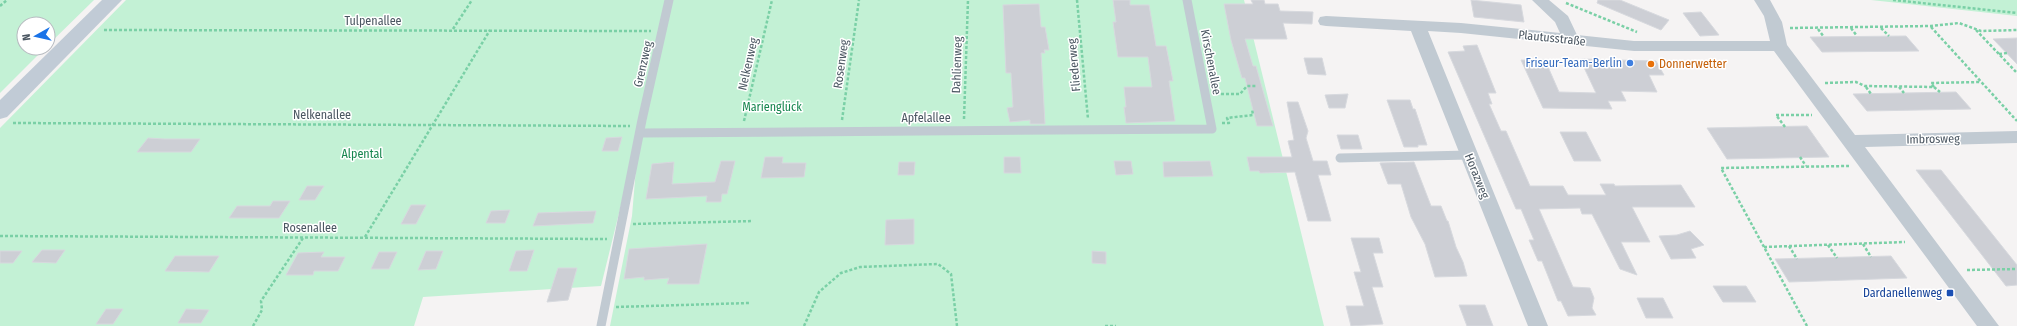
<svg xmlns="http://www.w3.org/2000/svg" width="2017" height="326" font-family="'Fira Sans Condensed',sans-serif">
<rect width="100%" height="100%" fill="#f5f3f3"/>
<g fill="#c3f1d5">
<path d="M0,0h94l-46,45v-21h-24v24h21l-45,45z"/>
<path d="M126,0h1118l80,326h-714l22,-110 7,-84 -38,154 -178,11 -9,29h-414v-198z"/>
<path d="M1871,0h146v16z"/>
</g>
<g fill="#cdcfd5" stroke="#d7d9de">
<path d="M1113,0h17v5h19l7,41h10l7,35h-4l6,40 -49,2 -2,-16h2l-2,-20h28l-4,-30h-30l-5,-35h3z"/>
<path d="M1251,0h13l1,4h13l2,7 33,1 -1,12 -29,-1 4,16h-42l8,27h3l17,60h-16l-12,-48h-3l-11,-38 -7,-36h29z"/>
<path d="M1471,0l50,5 3,17 -50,-5z"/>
<path d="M1598,0h22l49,20 -8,10 -64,-27z"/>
<path d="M1039,4l2,23h4l4,23h-5l1,3h-4l4,71h-15v-4l-20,2 -3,-14 6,-1 -2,-34h-5l-3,-68z"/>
<path d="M1701,12l18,23 -19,1 -17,-23z"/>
<path d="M1906,36l13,15 -97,1 -12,-15z"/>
<path d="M2017,38v26l-24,-25z"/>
<path d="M1477,45l19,48h-8l4,11h-3l12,27h5l24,55h33l5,9h38l-6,-11h14l1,2 66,-1 14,22h-63l18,35h-29l16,33 -17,-6 -28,-55h-10l-2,-6 -41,1 34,78 17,1 4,10 -2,10 4,7 -28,1 -7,-15h-3l-16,-40h-4l-9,-21h5l-13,-31h-5l-68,-157 17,-1 -2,-5z"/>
<path d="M1304,58h18l4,17 -18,-1z"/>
<path d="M1580,59l76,2 8,14h-15l8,17 -36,-1 5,10h-18l4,8 -69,-1 -22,-48h24l14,32 37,1z"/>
<path d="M1956,92l15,17 -104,2 -14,-17z"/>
<path d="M1348,94l-3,14h-16l-4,-13z"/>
<path d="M1387,100h23l3,9h2l12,36h-9v2h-14z"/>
<path d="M1287,102h11l10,29 -2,7 7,23h14l4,14h-13l13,46h-23l-13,-49 -35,1 -1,-2h-9l-3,-14h45l-4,-16 6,-1z"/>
<path d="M1807,126l22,31 -102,2 -20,-31z"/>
<path d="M1560,132h26l15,29h-27z"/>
<path d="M1337,135h21l4,14h-21z"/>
<path d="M622,137l-4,14h-16l4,-13z"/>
<path d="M148,138l16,1h36l-9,13h-54z"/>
<path d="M765,157h18l-1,6h24l-2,14 -43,1z"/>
<path d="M1004,157h16l1,16h-17z"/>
<path d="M721,161h14l-8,33h-5l-1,8h-15l1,-6 -61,3 6,-35 22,-2 -2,22 43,-2z"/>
<path d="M1114,161h17l2,13 -17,1z"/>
<path d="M1210,161l3,15 -49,1 -1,-15z"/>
<path d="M899,162h16l-1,13h-16z"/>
<path d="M1414,162l17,44h10l6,15h1l8,26 7,15 4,14 -32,1 -10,-33 -14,-27 -10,-33h-13l-8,-21z"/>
<path d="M1916,170h25l76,95v20l-11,1z"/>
<path d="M307,186h17l-9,14h-16z"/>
<path d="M273,201h17l-11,17h-50l8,-12h33z"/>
<path d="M411,205h15l-10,19h-15z"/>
<path d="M510,210l-5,13h-19l5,-12z"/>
<path d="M596,211l-3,12 -60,3 5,-13z"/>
<path d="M914,219v25l-29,1 1,-25z"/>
<path d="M1690,231l14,14 -13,4 5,9 -25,1 -12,-23 18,-1z"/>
<path d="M1351,238h28l4,15h-10l10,34h-11l11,37 -32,2 -5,-20h18l-10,-34h7z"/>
<path d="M707,244l-8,40h-32l2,-6 -25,2v-3l-20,2 5,-30z"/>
<path d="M42,250h23l-9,13 -24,-1z"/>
<path d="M534,250l-7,21h-18l7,-20z"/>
<path d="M0,251h22l-9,12h-13z"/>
<path d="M426,251h17l-7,18 -18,1z"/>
<path d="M1092,251l14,1v12l-14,-1z"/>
<path d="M324,252l-3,5h24l-7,14h-24l-1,4h-27l12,-22z"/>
<path d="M379,252h18l-8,17h-18z"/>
<path d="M175,256h44l-10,16 -44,-1z"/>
<path d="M1891,256l16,22 -118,4 -14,-23z"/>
<path d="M558,268h19l-9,32 -21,2z"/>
<path d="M1713,286h33l10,16h-33z"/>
<path d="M1637,298h26l10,20h-27z"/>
<path d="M1459,305h26l8,21h-26z"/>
<path d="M106,309h17l-10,15h-17z"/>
<path d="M186,309l23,1 -8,13h-23z"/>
</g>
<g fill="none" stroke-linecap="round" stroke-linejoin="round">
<g stroke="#7ad0a6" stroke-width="2.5" stroke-dasharray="3 2" stroke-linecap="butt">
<path d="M1077,0l11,119"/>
<path d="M1893,0l124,13"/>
<path d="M1566,3l71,29"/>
<path d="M0,6l7,-6"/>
<path d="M1931,27l86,94"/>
<path d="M1790,28l141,-2 28,-3 22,8 36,-1"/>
<path d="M1851,28l6,8"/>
<path d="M1881,28l8,8"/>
<path d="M453,29l19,-29"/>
<path d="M1818,29l6,8"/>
<path d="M104,30l547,1"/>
<path d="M1976,30l41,43"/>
<path d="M1999,54l8,-1"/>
<path d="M1825,83l31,-1 9,4 69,1 -3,-4 50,-1"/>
<path d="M1866,87l5,7"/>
<path d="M1899,87l5,6"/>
<path d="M1934,87l6,5"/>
<path d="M1216,94h24l7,-8h10"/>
<path d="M964,119l4,-119"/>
<path d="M842,120l17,-120"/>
<path d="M744,121l28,-121"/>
<path d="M13,123l617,3"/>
<path d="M1222,123h7l-2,-5 26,-3 -1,-6"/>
<path d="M1785,127l-9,-12h36"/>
<path d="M1800,157l6,9"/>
<path d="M633,224l120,-3"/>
<path d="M0,236l607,3"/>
<path d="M365,237l125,-207"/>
<path d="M1863,244l8,13"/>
<path d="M1828,245l9,13"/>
<path d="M1789,246l8,13"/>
<path d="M1764,247l141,-5"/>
<path d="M1967,270l50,-1"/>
<path d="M616,307l133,-4"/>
<path d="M253,326l9,-16 -1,-9 42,-63"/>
<path d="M804,326l15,-34 22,-19 19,-6 78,-3 13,10 6,52"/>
<path d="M1105,326h11"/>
<path d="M1807,326l-86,-158 128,-2"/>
</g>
<g stroke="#c1cad2" stroke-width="9">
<path d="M640,133l572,-4 -25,-129"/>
<path d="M1340,158l129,-3"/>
<path d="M601,326l41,-206 27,-120"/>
</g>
<path fill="#c1cad2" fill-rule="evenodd" d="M1532,0h17l19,16 9,19 57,6h136l-6,-25 -10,-16h16l12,22 5,23 68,90 162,-4v12l-152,4 134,179h-22l-203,-275h-140l-173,-18 -33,-2 120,295h-20l-117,-295 -85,-5 -6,-1 -2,-4 2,-4 6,-1 135,7 99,10 -5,-11z"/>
<path fill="#c1cbd6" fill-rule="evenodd" d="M102,0h20l-115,117 -7,2v-19z"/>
</g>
<circle fill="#3f7fe0" stroke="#fff" stroke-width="1.5" cx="1630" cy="63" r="4"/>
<circle fill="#e8710a" stroke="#fff" stroke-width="1.5" cx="1651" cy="64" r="4"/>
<rect fill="#1a4fb4" stroke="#fff" stroke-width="1.5" x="1946" y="289" width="8" height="8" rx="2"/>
<g text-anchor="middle" stroke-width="3" stroke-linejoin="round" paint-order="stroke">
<g font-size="12" fill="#4a5661" stroke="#fff">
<text x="373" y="25">Tulpenallee</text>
<text transform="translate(1552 38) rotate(6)" y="4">Plautusstraße</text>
<text transform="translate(1211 62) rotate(79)" y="4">Kirschenallee</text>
<text transform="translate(643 64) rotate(-77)" y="4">Grenzweg</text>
<text transform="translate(748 64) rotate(-77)" y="4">Nelkenweg</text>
<text transform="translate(841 64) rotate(-82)" y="4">Rosenweg</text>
<text transform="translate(957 65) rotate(-88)" y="4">Dahlienweg</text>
<text transform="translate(1074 65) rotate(-95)" y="4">Fliederweg</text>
<text x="322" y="119">Nelkenallee</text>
<text x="926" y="122">Apfelallee</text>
<text transform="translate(1933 139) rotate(-1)" y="4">Imbrosweg</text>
<text transform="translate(1477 176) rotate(68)" y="4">Horazweg</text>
<text x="310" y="232">Rosenallee</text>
</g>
<g font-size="12" fill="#366cbe" stroke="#fff" text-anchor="end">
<text x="1622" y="67">Friseur-Team-Berlin</text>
</g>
<g font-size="12" fill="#c56008" stroke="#fff" text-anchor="start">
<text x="1659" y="68">Donnerwetter</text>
</g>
<g font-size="12" fill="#17864f" stroke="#fff">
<text x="772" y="111">Marienglück</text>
<text x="362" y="158">Alpental</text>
</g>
<g font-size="12" fill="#164399" stroke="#fff" text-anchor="end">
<text x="1942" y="297">Dardanellenweg</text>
</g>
</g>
<g transform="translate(36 36) rotate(262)"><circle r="19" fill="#ffffff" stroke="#b7bbc0"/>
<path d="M0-3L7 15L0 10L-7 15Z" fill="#1a73e8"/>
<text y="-6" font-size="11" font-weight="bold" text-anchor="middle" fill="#4a5661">N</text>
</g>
</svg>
